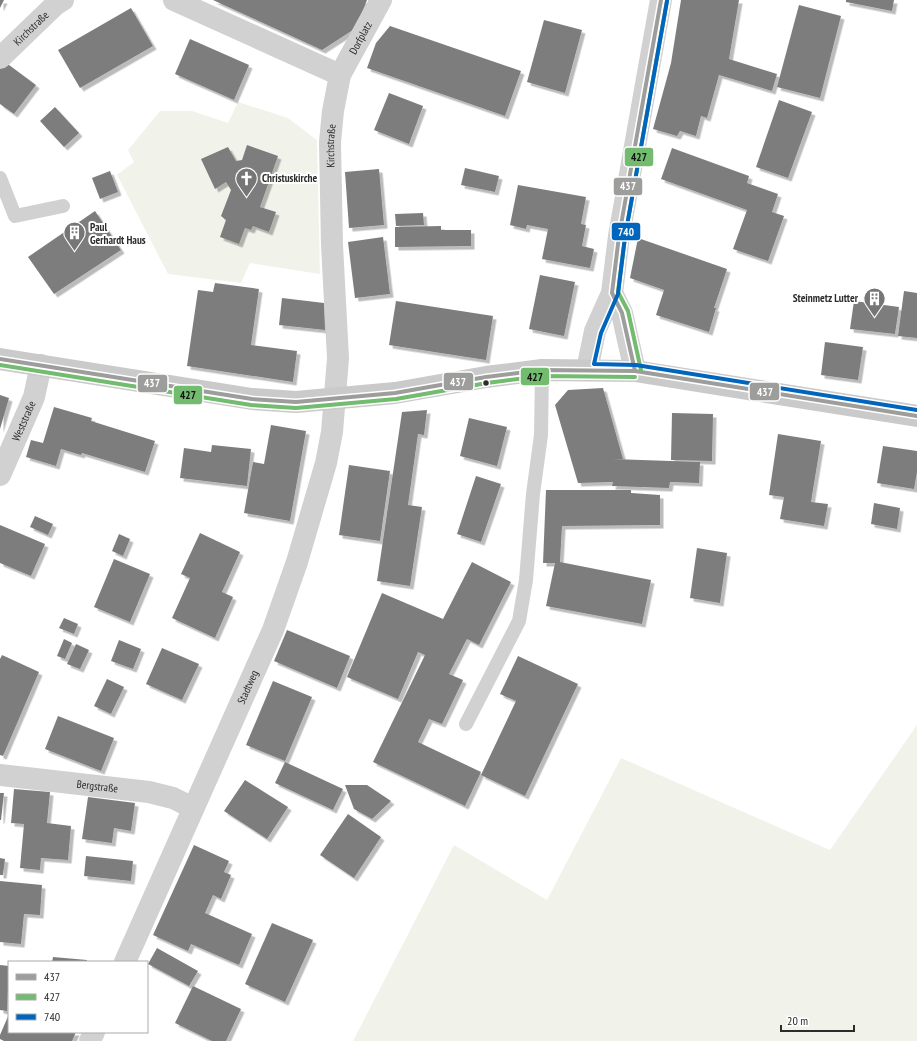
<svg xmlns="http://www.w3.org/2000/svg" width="917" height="1041" font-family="'PT Sans Narrow',sans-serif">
<defs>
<filter id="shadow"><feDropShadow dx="3.5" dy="3.5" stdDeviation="0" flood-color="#0004"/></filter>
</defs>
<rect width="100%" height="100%" fill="#fff"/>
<g fill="#f1f3eb">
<path d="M238,102l50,16 29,22 3,134 -70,-11 -9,20 -73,-9 -51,-99 17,-13 -6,-12 32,-39h32l36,12z"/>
<path d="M917,725v316h-564l101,-196 93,55 74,-142 209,92z"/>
</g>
<g fill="#7d7d7d" filter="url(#shadow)">
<path d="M0,0h4l-4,8z"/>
<path d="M213,0h154l-11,28 -34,22z"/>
<path d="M681,0h58l-10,59 48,15 -5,17 -53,-16 -12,43 -6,-2 -5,20 -16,-5 -3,5 -24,-7 18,-66z"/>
<path d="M846,0h48l-2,11 -46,-9z"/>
<path d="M799,5l42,11 -21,82 -43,-11z"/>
<path d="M131,8l22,38 -73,42 -22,-38z"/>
<path d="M544,20l38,10 -17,63 -38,-11z"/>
<path d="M390,26l131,45 -16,45 -138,-48 9,-25z"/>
<path d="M190,39l59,26 -15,35 -59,-26z"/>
<path d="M5,62l31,23 -22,29 -14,-10v-36z"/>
<path d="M389,93l34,13 -14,38 -35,-14z"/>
<path d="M779,100l33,12 -24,66 -32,-11z"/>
<path d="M55,107l24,26 -15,14 -24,-26z"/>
<path d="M247,145l31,11 -18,51 16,5 -7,20 -16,-6 -2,4 -6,-2 -6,16 -19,-7 6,-17 -5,-4 10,-26 -5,-8 -11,7 -14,-30 27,-12 8,14 6,-1z"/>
<path d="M672,148l77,28 -2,7 31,11 -6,18 12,4 -16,45 -35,-12 14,-39 -86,-31z"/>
<path d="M465,168l34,8 -4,16 -34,-7z"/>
<path d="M379,169l5,56 -35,3 -4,-56z"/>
<path d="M110,171l8,21 -18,7 -8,-21z"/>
<path d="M518,185l68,12 -5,27 5,1 -4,21 12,3 -4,19 -48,-9 6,-30 -21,-4 -1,4 -16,-4z"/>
<path d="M95,211l26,39 -67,44 -26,-37z"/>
<path d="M423,213l1,12 -28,1 -1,-12z"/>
<path d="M441,226v4h30v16l-76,1v-20z"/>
<path d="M383,237l7,57 -35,4 -7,-56z"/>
<path d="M638,238l89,31 -13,39h2l-7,24 -53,-17 8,-25 -34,-12z"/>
<path d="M540,275l35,7 -11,54 -35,-7z"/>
<path d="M215,283l44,6 -8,56 46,6 -4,31 -106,-16 11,-76 15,2z"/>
<path d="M904,291l13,2v45l-19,-2z"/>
<path d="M282,298l42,5 1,27 -46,-5z"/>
<path d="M396,301l97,15 -7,44 -97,-15z"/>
<path d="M854,301l45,6 -4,27 -45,-5z"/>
<path d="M825,342l38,5 -5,33 -37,-5z"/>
<path d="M603,388l20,71h-11l88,3 -1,21 -29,-1 -1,6 -57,-2 1,-4 -35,1 -23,-78 13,-15z"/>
<path d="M0,395l9,3 -9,31z"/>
<path d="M54,407l38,11 -1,3 64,20 -10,31 -63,-19 -1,2 -20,-6 -5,17 -30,-9 5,-17 12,3z"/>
<path d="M427,410l-3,25 -6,-1 -10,71 14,2 -12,79 -33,-5 25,-169z"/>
<path d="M672,413l41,1 -1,47 -41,-1z"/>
<path d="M469,418l38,9 -10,39 -37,-10z"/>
<path d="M271,425l35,6 -16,90 -46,-8 9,-51 11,2z"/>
<path d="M778,434l43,7 -10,61 17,2 -4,22 -44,-7 4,-22 -15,-2z"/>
<path d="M212,445l39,4 -4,37 -67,-8 4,-30 27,4z"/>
<path d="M883,446l34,5v21l-3,17 -37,-6z"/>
<path d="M349,465l41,6 -10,70 -41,-6z"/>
<path d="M476,476l25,8 -20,58 -24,-8z"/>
<path d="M546,490h85v3l29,2v30l-98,1 -2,36 91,18 -9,44 -96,-18 9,-43h-12z"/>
<path d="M874,503l26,5 -3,21 -26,-5z"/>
<path d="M35,516l18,8 -5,11 -18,-8z"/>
<path d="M0,525l45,19 -14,32 -31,-13z"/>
<path d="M200,533l40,19 -18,40 11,5 -18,41 -43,-20 18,-40 -9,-4z"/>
<path d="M119,534l11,5 -7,17 -11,-5z"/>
<path d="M697,548l30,5 -7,50 -30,-5z"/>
<path d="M114,559l36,15 -20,48 -36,-15z"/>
<path d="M472,562l39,20 -32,63 -12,-6 -18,35 14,6 -21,44 -13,-5 -11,23 63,30 -16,34 -92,-44 52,-107 -7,-3 -20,47 -51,-22 35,-84 61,26z"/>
<path d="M64,618l14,6 -4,10 -15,-6z"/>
<path d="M287,630l63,26 -13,32 -63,-27z"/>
<path d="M64,639l8,4 -7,16 -8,-3z"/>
<path d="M119,640l22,9 -8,20 -22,-8z"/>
<path d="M76,644l13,6 -9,19 -13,-5z"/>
<path d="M162,648l37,16 -17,36 -36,-16z"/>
<path d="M2,655l37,17 -36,84 -3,-1v-96z"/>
<path d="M518,656l60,28 -53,112 -44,-21 35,-74 -16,-7z"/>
<path d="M107,679l17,8 -13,27 -17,-8z"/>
<path d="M273,681l39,16 -27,64 -39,-16z"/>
<path d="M58,716l56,22 -13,33 -56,-22z"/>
<path d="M285,762l58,27 -10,21 -58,-27z"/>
<path d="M245,780l43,27 -21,32 -43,-28z"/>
<path d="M345,785h22l24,16 -19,18 -18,-10z"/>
<path d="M14,789l36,3 -3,31 24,3 -3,34 -27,-2 -1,12 -20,-2 4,-44 -13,-1z"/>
<path d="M0,793h4l-3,27h-1z"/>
<path d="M88,797l47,6 -4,28 -17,-3 -2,15 -30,-4z"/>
<path d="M348,814l33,23 -27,41 -34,-23z"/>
<path d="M194,845l35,16 -5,11 7,3 -10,24 -8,-4 -8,18 47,21 -13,31 -48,-21 -3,7 -35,-16z"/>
<path d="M86,856l47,5 -2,20 -47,-5z"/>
<path d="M0,858l5,1 -2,16h-3z"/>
<path d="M0,881l42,4 -2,30 -16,-1 -3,30 -21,-2z"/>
<path d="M272,923l41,17 -28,62 -40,-18z"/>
<path d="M157,948l41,23 -9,15 -41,-22z"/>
<path d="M53,957l34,3v2h-35z"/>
<path d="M0,965l9,1 -2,45 -7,-1z"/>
<path d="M193,986l48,23 -15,32h-14l-37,-18z"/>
<path d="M9,1014v18h67l-4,9h-68l-4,-2v-4z"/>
</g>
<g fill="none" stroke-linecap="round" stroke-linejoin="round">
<g stroke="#d1d1d1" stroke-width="14">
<path d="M0,178l15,38 48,-10"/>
<path d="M466,724l53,-103 7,-41 7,-86 8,-59 1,-65"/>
</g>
<g stroke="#d1d1d1" stroke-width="22">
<path d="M174,0l166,75"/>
<path id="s1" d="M0,58l55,-53 8,-5"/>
<path d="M612,293l10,20 13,58"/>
<path d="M587,370l8,-39 17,-38 7,-57 42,-236"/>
<path id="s2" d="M0,475l34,-78 7,-32"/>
<path id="s3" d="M0,775l149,17 24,6 20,10"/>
<path id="s4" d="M125,962l148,-332 24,-68 29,-99 6,-31 6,-74 -6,-113 -2,-103 3,-31 7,-36 41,-75"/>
<path d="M90,1041l4,-9"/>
</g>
<path stroke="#cacaca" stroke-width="22" d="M0,359l252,40 44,3 99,-9 91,-16 56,-7 93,1 282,45"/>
<defs>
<g id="bus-1">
<path d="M0,359l252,40 44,3 99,-9 91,-16 56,-7 93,1 282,45"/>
<path d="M635,371l-13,-58 -10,-20 7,-57 42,-236"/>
</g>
<g id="bus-2">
<path d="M0,365l251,40 45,3 100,-9 91,-16 55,-7 93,1"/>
<path d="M641,370l-13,-59 -10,-19 7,-55 42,-236"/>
</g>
<path id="bus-3" d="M667,1l-42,236 -7,57 -17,39 -7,31 42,1 281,45"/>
</defs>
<use href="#bus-1" stroke="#fff" stroke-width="7"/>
<use href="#bus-2" stroke="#fff" stroke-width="7"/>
<use href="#bus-3" stroke="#fff" stroke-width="7"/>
<use href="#bus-1" stroke="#9d9d9c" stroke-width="4"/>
<use href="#bus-2" stroke="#72bb6f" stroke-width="4"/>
<use href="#bus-3" stroke="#0065bd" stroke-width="4"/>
</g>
<defs>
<symbol id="church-pin" viewBox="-11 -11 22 30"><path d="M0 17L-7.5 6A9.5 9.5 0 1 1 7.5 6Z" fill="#767676" stroke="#fff"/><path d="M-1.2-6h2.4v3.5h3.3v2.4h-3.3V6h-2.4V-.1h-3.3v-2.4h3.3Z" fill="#fff"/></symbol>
<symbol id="building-pin" viewBox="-11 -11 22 30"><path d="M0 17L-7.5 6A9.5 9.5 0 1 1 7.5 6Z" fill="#767676" stroke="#fff"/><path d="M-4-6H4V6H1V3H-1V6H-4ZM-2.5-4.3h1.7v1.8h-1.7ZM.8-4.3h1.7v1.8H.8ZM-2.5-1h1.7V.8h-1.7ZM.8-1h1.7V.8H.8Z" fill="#fff"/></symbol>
</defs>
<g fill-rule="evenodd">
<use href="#church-pin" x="234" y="166" width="25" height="34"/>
<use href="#building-pin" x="62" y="220" width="25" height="34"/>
<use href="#building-pin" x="862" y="286" width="25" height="34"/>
</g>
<circle fill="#2c2c2c" stroke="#fff" stroke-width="1.5" cx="486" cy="383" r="3.5"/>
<g text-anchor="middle" stroke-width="4" stroke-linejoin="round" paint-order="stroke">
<g font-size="11" fill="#2c2c2c" stroke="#fff">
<text dy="4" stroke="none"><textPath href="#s1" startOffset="43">Kirchstraße</textPath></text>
<text dy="4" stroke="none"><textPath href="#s4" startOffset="971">Dorfplatz</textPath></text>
<text dy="4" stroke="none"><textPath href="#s4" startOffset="857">Kirchstraße</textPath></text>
<text dy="4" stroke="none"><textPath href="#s2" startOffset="59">Weststraße</textPath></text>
<text dy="4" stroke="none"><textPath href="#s4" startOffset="301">Stadtweg</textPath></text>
<text dy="4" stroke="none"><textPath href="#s3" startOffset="98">Bergstraße</textPath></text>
</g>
<g font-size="11" font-weight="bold" fill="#2c2c2c" stroke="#fff" text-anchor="start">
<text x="262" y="182">Christuskirche</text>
<text x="90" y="231">Paul<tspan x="90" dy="13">Gerhardt Haus</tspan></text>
<text x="858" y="302" text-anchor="end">Steinmetz Lutter</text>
</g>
</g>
<g stroke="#fff" stroke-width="1.5">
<rect x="624" y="147" width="30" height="20" rx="4" fill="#72bb6f"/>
<rect x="613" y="177" width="30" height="19" rx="4" fill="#9d9d9c"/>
<rect x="611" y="222" width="30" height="19" rx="4" fill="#0065bd"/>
<rect x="520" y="367" width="30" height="19" rx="4" fill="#72bb6f"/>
<rect x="443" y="372" width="31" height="19" rx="4" fill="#9d9d9c"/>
<rect x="137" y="374" width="31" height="19" rx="4" fill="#9d9d9c"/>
<rect x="749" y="382" width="31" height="19" rx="4" fill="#9d9d9c"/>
<rect x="173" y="385" width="30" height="20" rx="4" fill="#72bb6f"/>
</g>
<g font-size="11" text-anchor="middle" font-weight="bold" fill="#fff">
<text x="628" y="190">437</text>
<text x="626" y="236">740</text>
<text x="458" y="386">437</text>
<text x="152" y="387">437</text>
<text x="765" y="396">437</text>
</g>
<g font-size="11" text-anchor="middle" font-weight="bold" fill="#111">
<text x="639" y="161">427</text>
<text x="535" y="381">427</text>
<text x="188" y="399">427</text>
</g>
<rect x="8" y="961" width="140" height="72" fill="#ffffff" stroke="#ababab"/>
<rect x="16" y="974" width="20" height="6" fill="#9d9d9c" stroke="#ababab"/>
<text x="44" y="981" font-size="12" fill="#2c2c2c">437</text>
<rect x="16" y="994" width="20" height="6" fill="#72bb6f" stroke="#ababab"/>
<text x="44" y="1001" font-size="12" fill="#2c2c2c">427</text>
<rect x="16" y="1014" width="20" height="6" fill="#0065bd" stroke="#ababab"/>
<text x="44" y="1021" font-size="12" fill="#2c2c2c">740</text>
<path d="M781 1025v6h73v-6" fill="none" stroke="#2c2c2c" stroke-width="2"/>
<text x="787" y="1025" font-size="12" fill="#2c2c2c" stroke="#ffffff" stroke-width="3" paint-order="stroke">20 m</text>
</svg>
